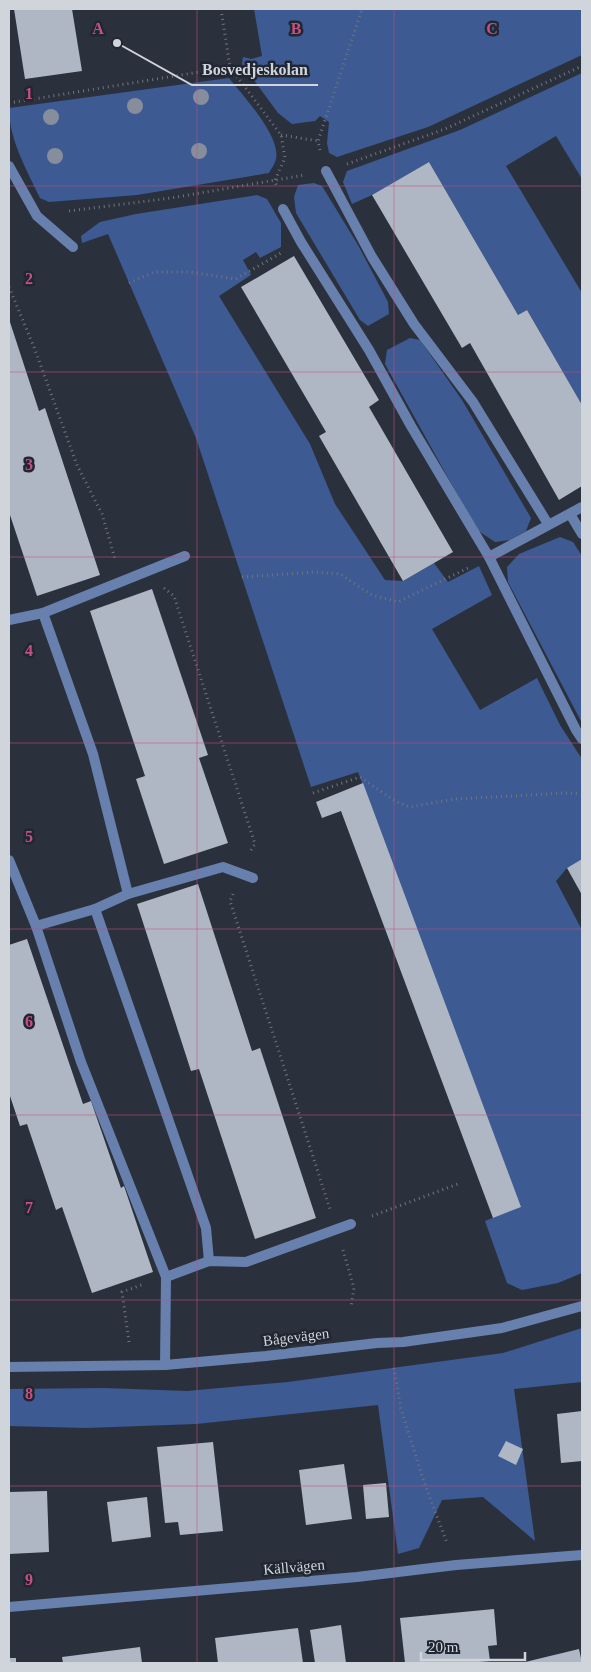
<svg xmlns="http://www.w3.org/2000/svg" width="591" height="1672" font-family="'Times New Roman',serif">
<rect width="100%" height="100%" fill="#2b313c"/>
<g fill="#3d5a93">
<path d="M254,9h328v46l-154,72 -91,30 -8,-4 -2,-10 2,-21 -9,-6 -5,5 -23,3 -14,-11 -36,-49 1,-7 8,2 11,-3z"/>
<path d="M582,73v106l-26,-43 -50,30 76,127v112l-55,-95 -9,5 -89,-153 -57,33 -20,9 -9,-22 4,-11 113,-41z"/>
<path d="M229,78c14,18 52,58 47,81 -1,5 -5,10 -7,14l-132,22 -88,7 -9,-4c-13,-28 -31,-58 -31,-90z"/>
<path d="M314,183l8,3 36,59 30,57 1,12 -21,12 -8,-6 -64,-107 -2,-16 4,-12z"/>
<path d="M257,195l10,4 14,24v24l-21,11 -4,-6 -13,8 8,15 -32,21 91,148 25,60 50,76 18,1 31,-18 14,19 31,-16 13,29 -60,34 48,81 57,-32 23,47 22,34v100l-15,9 -11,13 26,49v343l-24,10 -36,7 -15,-7 -22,-62 35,-14 -162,-435 -47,15 -115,-349 -88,-204 -26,9 -1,-7 19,-14 36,-8z"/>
<path d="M410,338l10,2 42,60 69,118 -5,13 -16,9 -15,2 -18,-12 -92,-166 2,-14z"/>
<path d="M560,537l13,5 9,14v167l-74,-141 -1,-15 12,-13z"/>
<path d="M582,1328v54l-68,7 21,152 -52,-44 -41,3 -23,48 -21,6 -20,-149 -182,19 -110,4 -77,-2v-37l95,-1 83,3 101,-9 215,-29z"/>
</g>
<g fill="#afb7c5">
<path d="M14,9h58l10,62 -57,8z"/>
<path d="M429,162l89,153 9,-5 55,95v81l-23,14 -89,-157 -8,5 -90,-153z"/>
<path d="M294,256l85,144 -10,7 84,145 -50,29 -84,-145 7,-4 -85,-145z"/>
<path d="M9,319l30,92 6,-3 55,167 -63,21 -28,-84z"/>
<path d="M152,589l56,166 -9,3 29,85 -64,21 -28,-85 9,-3 -55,-165z"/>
<path d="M363,783l158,424 -28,11 -152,-407 -19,7 -6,-16z"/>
<path d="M582,859v36l-15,-27z"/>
<path d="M198,884l54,167 8,-3 56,170 -61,21 -56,-170 -8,2 -54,-167z"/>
<path d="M27,939l56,165 8,-3 30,87 3,-2 29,86 -61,21 -30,-86 -6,3 -29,-86 -7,2 -11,-33v-148z"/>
<path d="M582,1411v50l-21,2 -4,-49z"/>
<path d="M506,1441l17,8 -7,16 -18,-9z"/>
<path d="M213,1442l10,89 -43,4 -2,-13 -13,1 -8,-76z"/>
<path d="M344,1464l8,55 -46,6 -7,-55z"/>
<path d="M386,1483l3,34 -23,2 -3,-34z"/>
<path d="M47,1491l2,61 -40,2v-62z"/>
<path d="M147,1497l4,40 -39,5 -5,-40z"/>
<path d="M494,1609l3,36 -9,1 2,15 -22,2h-63l-5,-45z"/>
<path d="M341,1625l5,38h-31l-5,-33z"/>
<path d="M298,1628l5,35h-85l-3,-25z"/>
<path d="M140,1647l2,16h-79l-1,-6z"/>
<path d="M579,1649l3,14h-61z"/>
<rect x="9" y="1658" width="7" height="5"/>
</g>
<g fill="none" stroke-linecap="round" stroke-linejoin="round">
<g stroke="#70757e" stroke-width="3" stroke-dasharray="1 4" stroke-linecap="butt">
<path d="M221,9l9,58 51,68 4,23 -10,22 2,8"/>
<path d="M9,103l221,-36"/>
<path d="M281,135l37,6"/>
<path d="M320,150l-2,-9 44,-132"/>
<path d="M347,164l98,-35 137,-63"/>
<path d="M69,211l102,-13 134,-23"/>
<path d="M129,283l25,-11h35l47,7 45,-26"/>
<path d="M9,287l25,60 43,118 25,49 13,45"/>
<path d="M242,577l74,-5 24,2 32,21 26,7 70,-34"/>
<path d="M164,588l10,8 81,248 -6,9"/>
<path d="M313,793l47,-16 35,24 15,6 45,-8 111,-6 16,1"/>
<path d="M233,894l-3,7 100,308"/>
<path d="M372,1216l86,-32"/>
<path d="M343,1250l11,38 -3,19"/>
<path d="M129,1342l-7,-50 22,-8"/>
<path d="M394,1368l7,41 23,73 23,61"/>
</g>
<g stroke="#6880ae" stroke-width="10">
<path d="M9,166l28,50 36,31"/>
<path d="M326,171l46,86 42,67 59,78 75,122"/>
<path d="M283,209l18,33 68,108 42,76 78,131 87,173 6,9"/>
<path d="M570,514l12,20"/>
<path d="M489,557l93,-50"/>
<path d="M43,613l50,141 35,140"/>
<path d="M9,620l34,-7 142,-57"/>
<path d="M9,860l27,66 45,136 85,215 -1,88"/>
<path d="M95,909l111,319 3,33"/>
<path d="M36,926l59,-17 33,-15 95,-27 30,11"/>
<path d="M166,1277l43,-16 37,1 105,-38"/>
</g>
<path stroke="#6880ae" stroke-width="10" d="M9,1607l348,-30 99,-12 126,-10"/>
<path stroke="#6880ae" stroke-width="10" d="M9,1367l156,-2 101,-9 111,-13 26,-1 99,-14 80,-22"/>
</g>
<g fill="#868e9d">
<circle cx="201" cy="97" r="8"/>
<circle cx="135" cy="106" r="8"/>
<circle cx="51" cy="117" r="8"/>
<circle cx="199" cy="151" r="8"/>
<circle cx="55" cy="156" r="8"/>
</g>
<path fill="none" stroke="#c65081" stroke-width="1" stroke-opacity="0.55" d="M197,9v1654M394,9v1654M9,186h573M9,372h573M9,557h573M9,743h573M9,929h573M9,1115h573M9,1300h573M9,1486h573"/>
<g text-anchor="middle" stroke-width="5" stroke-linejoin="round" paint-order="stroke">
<g font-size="15" fill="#d0d4db" stroke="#212732">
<text transform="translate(296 1337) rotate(-7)" y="5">Bågevägen</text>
<text transform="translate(294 1567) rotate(-5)" y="5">Källvägen</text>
</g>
</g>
<g font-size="16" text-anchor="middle" font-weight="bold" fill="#c65081" stroke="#212732" stroke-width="5" stroke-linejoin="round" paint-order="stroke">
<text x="98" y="34">A</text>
<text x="296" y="34">B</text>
<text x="492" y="34">C</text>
<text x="29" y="99">1</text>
<text x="29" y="284">2</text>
<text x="29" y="470">3</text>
<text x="29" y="656">4</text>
<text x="29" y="842">5</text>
<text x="29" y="1027">6</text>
<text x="29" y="1213">7</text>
<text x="29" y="1399">8</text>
<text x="29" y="1585">9</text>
</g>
<path fill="none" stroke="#d0d4db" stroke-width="2" d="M117 43L192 85H318"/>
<circle fill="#d0d4db" stroke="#212732" stroke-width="2" cx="117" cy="43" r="5"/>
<g font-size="16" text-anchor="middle" font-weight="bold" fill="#d0d4db" stroke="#212732" stroke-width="5" stroke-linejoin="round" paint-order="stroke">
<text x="255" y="75">Bosvedjeskolan</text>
</g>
<rect width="591" height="1672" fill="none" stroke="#d0d4db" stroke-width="20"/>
<path d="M421 1652v8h104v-8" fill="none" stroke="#d0d4db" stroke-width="2.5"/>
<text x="428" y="1652" font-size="15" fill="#d0d4db" stroke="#212732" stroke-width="4" paint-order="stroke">20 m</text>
</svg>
